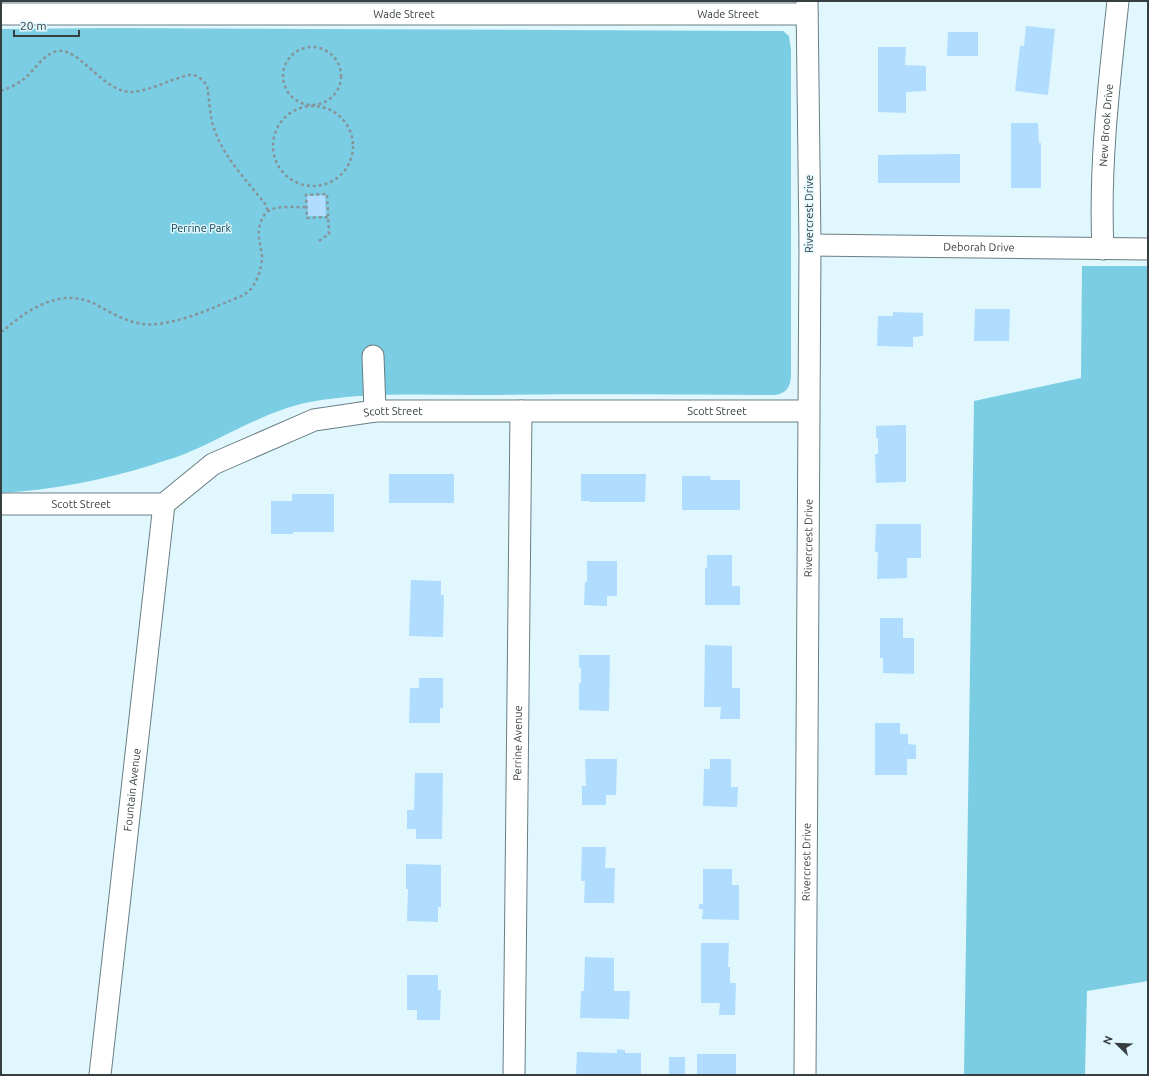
<svg xmlns="http://www.w3.org/2000/svg" width="1149" height="1076" font-family="Ubuntu,sans-serif">
<rect width="100%" height="100%" fill="#e0f7fe"/>
<g fill="#7bcde4">
<path d="M111,28l672,3 6,5 2,14v325c0,13 -6,20 -19,20 -98,-1 -195,-1 -293,0 -56,0 -114,-3 -169,7 -46,9 -85,36 -128,53 -10,4 -20,6 -30,10 -49,15 -99,25 -151,28v-464z"/>
<path d="M1082,266h66v715l-61,10 -2,84h-121l10,-674 107,-23z"/>
</g>
<g fill="#b0dcff">
<path d="M1026,26l29,3 -7,66 -33,-4 5,-45h4z"/>
<path d="M948,32h30v24h-31z"/>
<path d="M878,47h28l-1,18 21,1v25l-20,1v21l-28,-1z"/>
<path d="M1011,123h27l1,20h2v45h-30z"/>
<path d="M960,154v29h-82v-28z"/>
<path d="M325,195l1,21h-18l-1,-20z"/>
<path d="M975,309h35l-1,32h-35z"/>
<path d="M893,312l30,1v23l-10,1v10l-36,-1 1,-30h15z"/>
<path d="M906,425v57l-30,1 -1,-29h3v-16h-2v-12z"/>
<rect x="389" y="474" width="65" height="29"/>
<path d="M581,474h65l-1,28h-55v-1h-9z"/>
<path d="M682,476h28l1,4h29v30h-58z"/>
<path d="M292,494h42v38h-41v2h-22v-33h21z"/>
<path d="M876,524h45v34h-14v20l-30,1 1,-27h-3z"/>
<path d="M707,555h25v31h8v19h-35v-37h2z"/>
<path d="M587,561h30v35h-10v10l-23,-1 1,-23h2z"/>
<path d="M411,580l30,1v14h3l-1,42 -34,-1z"/>
<path d="M880,618h23v20h11v36l-31,-1v-15h-3z"/>
<path d="M705,645l27,1v42h8v31h-20l1,-12h-17z"/>
<path d="M579,655h31l-1,56 -30,-1v-27h2v-15l-2,-1z"/>
<path d="M419,678h24v30h-3v15h-31l1,-35h9z"/>
<path d="M875,723h25v11h8v10l8,1v14h-9v16h-32z"/>
<path d="M585,759h32l-1,36h-10v10h-24v-19h4z"/>
<path d="M710,759h21v28h7l-1,20 -34,-1 1,-37h6z"/>
<path d="M415,773h28l-1,66h-26v-10h-9v-19h7z"/>
<path d="M582,847h24l-1,21h10l-1,35h-30l1,-22h-4z"/>
<path d="M406,864l35,1v42h-3v15l-31,-1 1,-32h-2z"/>
<path d="M703,869h29v16h7v35l-37,-1 1,-10h-4v-5h4z"/>
<path d="M701,943h28l-1,24h2v16h6l-1,32h-16l1,-12h-19z"/>
<path d="M585,957l29,1v33h16l-1,28 -49,-1 1,-27h3z"/>
<path d="M407,975h31v15h3l-1,30h-23v-10h-10z"/>
<path d="M617,1049l8,1v3h16v22h-65l1,-23 40,1z"/>
<rect x="697" y="1054" width="39" height="21"/>
<rect x="669" y="1057" width="16" height="18"/>
</g>
<g fill="none" stroke-linecap="round" stroke-linejoin="round">
<defs>
<g id="minor">
<path id="s1" d="M1,14h806"/>
<path id="s2" d="M810,245l338,4"/>
<path id="s3" d="M1103,249c-4,-83 6,-165 15,-248"/>
<path d="M373,356l2,55"/>
<path id="s4" d="M1,504h163l49,-40 101,-44 61,-9h433"/>
<path id="s5" d="M100,1075l64,-571"/>
<path id="s6" d="M514,1075l7,-664"/>
<path id="s7" d="M805,1075l5,-830 -3,-244"/>
</g>
</defs>
<use href="#minor" stroke="#697e84" stroke-width="23"/>
<g stroke="#859499" stroke-width="2.5" stroke-dasharray="3 3" stroke-linecap="butt">
<circle cx="312" cy="76" r="29"/>
<path d="M1,91c8,-3 17,-7 24,-13 10,-8 19,-25 33,-27 22,-3 45,41 73,41 15,-1 31,-8 44,-13 6,-1 12,-5 18,-4 6,1 11,6 14,11 3,14 2,31 8,45 10,28 33,51 51,74l2,6"/>
<circle cx="313" cy="146" r="40"/>
<path d="M319,241l10,-7 -2,-40 -21,1 1,23 21,-1"/>
<path d="M1,330l2,1c25,-22 58,-44 92,-27 15,8 31,18 48,20 25,3 61,-12 84,-22 7,-3 16,-6 22,-11 8,-8 13,-23 13,-34 -1,-14 -7,-23 0,-38 2,-4 4,-7 8,-9 10,-5 25,-2 36,-3"/>
</g>
<use href="#minor" stroke="#fff" stroke-width="21"/>
</g>
<g text-anchor="middle" stroke-width="3" stroke-linejoin="round" paint-order="stroke">
<g font-size="11" fill="#363e41" stroke="#e0f7fe">
<text dy="4" stroke="none"><textPath href="#s1" startOffset="403">Wade Street</textPath></text>
<text dy="4" stroke="none"><textPath href="#s1" startOffset="727">Wade Street</textPath></text>
<text dy="4" stroke="none"><textPath href="#s3" startOffset="124">New Brook Drive</textPath></text>
<text transform="translate(809 214) rotate(-90)" y="4">Rivercrest Drive</text>
<text dy="4" stroke="none"><textPath href="#s2" startOffset="169">Deborah Drive</textPath></text>
<text dy="4" stroke="none"><textPath href="#s4" startOffset="740">Scott Street</textPath></text>
<text dy="4" stroke="none"><textPath href="#s4" startOffset="416">Scott Street</textPath></text>
<text dy="4" stroke="none"><textPath href="#s4" startOffset="80">Scott Street</textPath></text>
<text dy="4" stroke="none"><textPath href="#s7" startOffset="537">Rivercrest Drive</textPath></text>
<text dy="4" stroke="none"><textPath href="#s6" startOffset="332">Perrine Avenue</textPath></text>
<text dy="4" stroke="none"><textPath href="#s5" startOffset="287">Fountain Avenue</textPath></text>
<text dy="4" stroke="none"><textPath href="#s7" startOffset="213">Rivercrest Drive</textPath></text>
</g>
<g font-size="11" fill="#063d49" stroke="#e0f7fe">
<text x="201" y="232">Perrine Park</text>
</g>
</g>
<rect width="1149" height="1076" fill="none" stroke="#363e41" stroke-width="4"/>
<g transform="translate(1117 1044) rotate(293)" stroke="#e0f7fe" stroke-width="3" paint-order="stroke">
<path d="M0-3L7 15L0 10L-7 15Z" fill="#363e41"/>
<text y="-6" font-size="11" font-weight="bold" text-anchor="middle" fill="#363e41">N</text>
</g>
<path d="M14 30v6h65v-6" fill="none" stroke="#363e41" stroke-width="2"/>
<text x="20" y="30" font-size="12" fill="#363e41" stroke="#e0f7fe" stroke-width="3" paint-order="stroke">20 m</text>
</svg>
